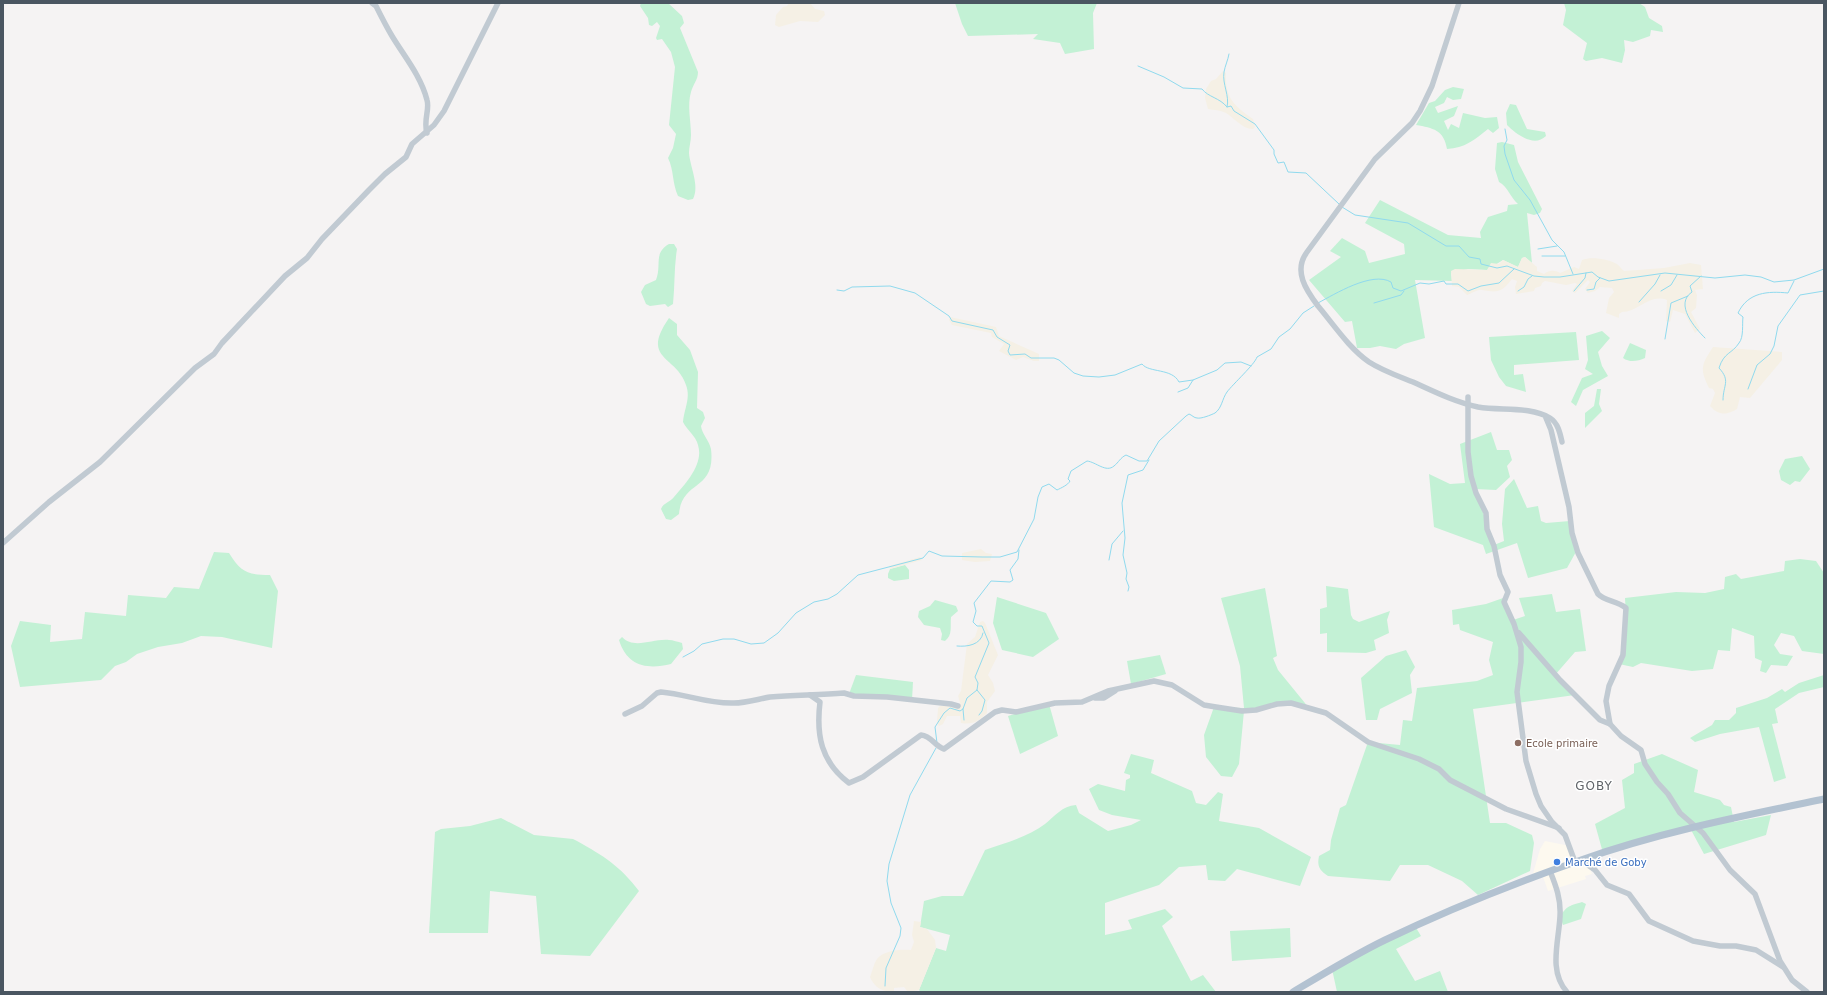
<svg xmlns="http://www.w3.org/2000/svg" width="1827" height="995" font-family="'DejaVu Sans',sans-serif">
<rect width="100%" height="100%" fill="#f5f3f3"/>
<path fill="#fdf9ef" d="M1545,841l25,5 5,16 6,-2 8,6 3,8 -7,2 1,3 -38,12 -6,-17 -10,3 8,-28z"/>
<g fill="#c3f1d5">
<path d="M641,3h27l14,13 2,7 -4,5 18,44c0,8 -5,12 -7,20 -4,13 0,29 0,43 0,6 -2,12 -2,18 1,14 11,33 4,46l-5,1 -10,-4c-6,-13 -4,-26 -10,-38l5,-10 3,-14 -7,-9 6,-58 -4,-15 -9,-13 -5,1 -1,-2 4,-12 -3,-4 -5,4 -3,-1 -1,-7 -8,-12z"/>
<path d="M955,3h142l-4,10 1,36 -29,5 -5,-11 -27,-4 5,-5 -70,2 -6,-12z"/>
<path d="M1564,3h75l6,4 4,11 13,8 1,6 -12,-2 -1,6 -17,6 -9,-2 1,10 -3,13 -20,-5 -16,3 -3,-2 4,-16 -24,-18 3,-15z"/>
<path d="M1453,87l11,2 -3,10 -8,1 -6,-3 -3,6 -9,4 3,6 20,-7 -4,10 -10,5 4,9 3,-6 8,4 4,-15 22,5 12,-1 2,11 -6,5 -5,-4c-14,11 -23,19 -41,20 -3,-19 -14,-21 -31,-24l13,-22 6,-2 10,-11z"/>
<path d="M1510,104l6,1 11,24 18,3 1,4c-12,12 -30,-2 -39,-11l-1,-12z"/>
<path d="M1502,142l12,3 4,17 24,47 -2,4 -6,2 -7,-2 5,50 -7,-6 -3,1 -4,9 -15,-7 -16,10 -19,-1 -17,4 1,8 -37,-1 10,58 -21,6 -8,5 -16,-3 -10,2h-13l-5,-27 -7,1 -36,-42 32,-23 -11,-6 12,-13 23,13 4,12 36,-9 -1,-10 -39,-21 15,-23 68,35 33,3 -1,-6 8,-15 19,-6 1,-6 10,-1c-8,-7 -10,-17 -19,-22l-4,-13 2,-26z"/>
<path d="M669,244h5l3,5c-3,18 -2,36 -4,55l-5,3 -3,-3 -15,2 -4,-2 -5,-12 4,-7 11,-5c6,-15 -3,-27 13,-36z"/>
<path d="M669,318l8,6v11l13,15 8,22 -1,36 6,4 2,6 -4,8c1,8 8,14 10,23 5,43 -29,30 -32,65l-8,6 -5,-1 -5,-10c2,-6 9,-7 13,-12 12,-14 30,-33 24,-52 -2,-9 -11,-15 -15,-23 1,-13 8,-24 3,-37 -10,-30 -46,-25 -17,-67z"/>
<path d="M1602,331l8,7 -12,14 4,14 6,10 -25,14 -7,16 -5,-4 11,-24 11,-4 -8,-5 3,-9 -2,-24z"/>
<path d="M1576,332l3,28 -65,5v10l9,-1 3,18 -20,-6 -7,-9 -8,-17 -2,-23z"/>
<path d="M1630,343l16,7 -1,8c-7,3 -15,5 -22,0z"/>
<path d="M1597,389h4l-2,15 3,7 -17,17v-15l9,-7z"/>
<path d="M1491,432l6,18h12l3,10 -5,6 3,11 -14,13 -21,-1 19,56 10,-4 -2,-17 3,-35 9,-10 13,29 11,-2 3,15 5,2 24,-2 7,29 -10,18 -39,10 -11,-35 -31,11 -3,-9 -49,-18 -5,-53 21,10 15,-1 -5,-39z"/>
<path d="M1802,456l8,13 -10,13 -5,-1 -5,4 -9,-5 -2,-9 6,-12z"/>
<path d="M214,552l15,1c12,19 18,22 41,22l8,16 -6,57 -50,-11 -21,-1 -19,7 -24,4 -21,7 -11,8 -11,4 -14,14 -81,7 -9,-41 9,-25 31,4 -1,17 32,-3 3,-27 41,4 2,-21 38,3 8,-11 25,2z"/>
<path d="M1800,559l16,2 8,12v81l-22,-3 -8,-15 -13,-3 -7,12 6,9 13,2 -6,10 -16,-1 -5,8 -6,-2 2,-10 -7,-3 -1,-22 -22,-8 -2,23 -12,-1 -5,19 -21,2 -51,-8 -8,4 -14,-3 7,-46 -1,-20 51,-6 29,1 19,-4 1,-12 11,-3 5,5 43,-8 1,-10z"/>
<path d="M905,565l4,5v9l-15,2 -6,-3v-4l2,-5z"/>
<path d="M1326,586l22,3 3,26 2,4 6,3 31,-11 -3,9 2,13 -15,7 2,10 -10,3 -39,-1v-19l-7,1v-25l7,-2z"/>
<path d="M1265,588l12,68 -4,2 5,12 31,38 -18,-5 -47,8 -5,53 -7,13 -11,-1 -15,-19 -2,-22 10,-28 30,1 -4,-42 -19,-68z"/>
<path d="M1552,594l4,18 24,-3 6,42 -11,1 -20,23 20,20 -102,14 17,114h16l26,12 2,8 -4,28 -52,24 -16,-14 -34,-16h-28l-10,16 -62,-5c-9,-6 -11,-10 -9,-20l11,-6 1,-10 9,-32 6,-3 22,-63 32,3 3,-25 9,1 5,-33 60,-7 16,-6 -4,-15 4,-18 -33,-12 -1,-6 -6,1 -1,-15 34,-6 20,-7 -2,6 9,17 12,-4 -6,-18z"/>
<path d="M997,597l49,16 13,26 -26,18 -31,-7 -9,-27z"/>
<path d="M935,600l21,6 2,5 -7,6c-1,9 2,18 -6,24l-4,-1 1,-6 -2,-6 -16,-3 -6,-8 1,-6 11,-5z"/>
<path d="M622,637c12,13 32,1 47,3 4,0 9,2 13,3l1,6 -12,15c-24,6 -44,2 -52,-24z"/>
<path d="M1406,650l9,17 -5,8 2,18 -32,16 -3,11h-11l-5,-42 25,-22z"/>
<path d="M1160,655l6,19 -35,10 -4,-23z"/>
<path d="M856,675l57,7 -1,18 -63,-6z"/>
<path d="M1824,675v12l-25,6 -24,16 3,14 -6,1 14,54 -12,4 -15,-55 -39,7 -25,8 -5,-4 22,-13 3,-5h14l7,-7v-5l31,-10 15,-9 3,3 14,-9z"/>
<path d="M1049,704l9,32 -38,18 -12,-38z"/>
<path d="M1131,754l23,6 -3,13 41,18 4,12 10,2 12,-13 5,2 -4,27 40,7 52,29 -11,29 -63,-17 -12,12 -17,-1 -2,-15 -27,2 -20,18 -54,18v32l27,-6 -4,-9 37,-11 8,8 -11,9 29,55 12,-6 13,17h-295l-2,-2 17,-42 10,3 4,-16 -30,-8 4,-26 18,-5h21l22,-46c19,-7 43,-13 60,-26 10,-8 17,-18 31,-19l3,8 29,18 23,-6 10,-5 -29,-5 -13,-5 -10,-21 9,-5 27,7 1,-11 4,-2v-3l-6,-2z"/>
<path d="M1662,754l36,16 -4,22 26,8 4,5 7,2 3,15 37,-7 -5,20 -62,19 -14,-26 -87,25 -8,-29 30,-16 -3,-28 12,-7v-9z"/>
<path d="M501,818l33,17 39,4 4,2c27,15 43,25 62,50l-49,65 -49,-2 -5,-58 -46,-5 -2,42h-59l6,-101 6,-3 29,-3z"/>
<path d="M1582,902l4,2 -5,15 -18,6 -3,-8c7,-12 10,-11 22,-15z"/>
<path d="M1415,926l6,10 -25,13 19,32 25,-10 8,21h-111l-5,-23z"/>
<path d="M1290,928l1,29 -59,4 -2,-30z"/>
</g>
<g fill="#f5f0e5">
<path d="M789,3h21l5,6 9,2 1,4 -7,7 -18,-1 -21,6 -4,-2 1,-10 7,-8 4,-1z"/>
<path d="M1223,71l3,2c-1,25 8,33 27,46l2,8 -2,2c-9,1 -19,-11 -27,-16 -6,-3 -12,-3 -18,-4l-3,-11 1,-9 5,-8 5,-2z"/>
<path d="M1525,257l12,10v4l7,3c5,-4 11,-4 16,-1l14,-6 5,2 3,-9c9,-4 27,-1 35,4 3,2 4,5 7,7l40,-3 26,-5 11,2 2,24 -8,1 2,5 -1,13 -5,4 9,17 -5,4 -10,-19 -12,-4 -3,12 -4,-1 1,-21c-17,-7 -29,12 -45,12l-3,2v4l-13,-5 3,-15 5,-6 -2,-4 -12,-1 -5,4 -7,2 -3,-4 5,-7 -2,-2 -13,13 -3,-2 5,-7 -2,-1 -9,2 -21,-4 -3,2 -1,3 -6,2 -1,3 -18,3 -1,-7 2,-6 -5,-2c-10,13 -14,14 -30,11 -4,-1 -11,4 -15,5l-8,-8 -7,-1 -1,-15 4,-2 32,1 4,-7 8,1 4,-4 15,7 4,-9z"/>
<path d="M950,317l46,10 3,9 40,18v7h-5l-11,-4 -7,3 -17,-9 5,-7 -12,-7 -1,-4 -39,-8 -3,-5z"/>
<path d="M1713,347l69,5v8l-32,38 -10,-1 -3,12c-10,6 -18,7 -27,-3l5,-13 -2,-4 -4,-1c-10,-20 -7,-24 4,-41z"/>
<path d="M981,549l5,4 6,1 -2,7 -15,1 -13,-2v-7z"/>
<path d="M920,557l2,3 -32,9 -1,-3z"/>
<path d="M983,621l2,2 13,32 -10,20 5,8 2,8 -8,11v11c-8,8 -14,12 -26,10l-1,-7h-13l-4,8 -4,2 -2,-4 1,-14 2,-2h11l7,2 3,-2 -3,-10 3,-5 6,-47 8,-7 5,-15z"/>
<path d="M914,921l7,1 -1,5 7,2 8,11 1,8 -17,42 -11,2 -4,-5 -10,1v4c-12,0 -20,-5 -24,-15 2,-5 4,-14 7,-18 7,-9 24,-10 34,-9l3,-8 -2,-7z"/>
</g>
<g fill="none" stroke-linecap="round" stroke-linejoin="round">
<g stroke="#90daee" stroke-width="1">
<path d="M1138,66l26,11 19,11 19,1c6,8 18,9 25,18l4,-1 3,5 21,13 19,26v4l4,9 6,-1 4,10 18,1 33,31"/>
<path d="M1227,107c3,-11 -5,-23 -3,-35 1,-6 4,-12 5,-18"/>
<path d="M1505,129l2,11 -3,6 1,8 9,26 16,20 22,40 12,12 9,22"/>
<path d="M1342,207l13,8 53,8 38,23h13l10,11 11,2 1,5 16,4 10,-2 27,10 10,1h16l32,-5 6,5 11,4 56,-8 50,5 30,-3 16,2 13,5 20,-2 30,-11"/>
<path d="M1538,249l19,-3"/>
<path d="M1542,256h23"/>
<path d="M1701,276l-11,10 2,6c-18,12 3,36 13,46"/>
<path d="M837,290l7,1 8,-4 38,-1 25,7 34,23 3,5 41,9 4,7 13,8 -2,6 2,4 15,-1 6,4h23l5,2 15,13 9,3 16,1 16,-2 27,-11c7,9 30,4 37,18l14,-2"/>
<path d="M1587,290l7,-1 2,-7 4,-4"/>
<path d="M1518,291l6,-4 4,-8 4,-3"/>
<path d="M1574,291l11,-13 1,-5"/>
<path d="M1661,291l10,-6 6,-10"/>
<path d="M1639,302l16,-18 5,-9"/>
<path d="M1318,303c17,-9 54,-32 73,-21l2,6 8,3 19,-8 9,1 15,-3 2,3h12l10,7 13,-5 18,-3 15,-14"/>
<path d="M1374,303l27,-8 3,-4"/>
<path d="M1665,339l6,-36 17,-7"/>
<path d="M1748,389l9,-24 13,-11 4,-8 4,-20 22,-31 24,-4"/>
<path d="M1178,392l10,-4 5,-8 24,-10 8,-7 16,-1 10,4"/>
<path d="M1723,400c0,-15 8,-19 -4,-32 5,-16 13,-14 20,-25 5,-6 3,-19 4,-26l-5,-4c10,-21 30,-22 50,-20l6,-12"/>
<path d="M1109,560l3,-16 11,-13"/>
<path d="M1128,591l1,-4 -3,-8 1,-6 -4,-18 2,-17 -3,-35 6,-28 15,-5 6,-10"/>
<path d="M957,646c10,1 24,-1 26,-13"/>
<path d="M683,657l11,-6 8,-7 21,-5h11l17,5 13,-1 14,-10 18,-20 18,-11 14,-3 9,-5 21,-19 65,-17 6,-7 13,5 40,1h18l17,-5 17,-33 4,-22 4,-10 7,-3 8,6c4,-2 11,-5 13,-9l-2,-2 3,-8 16,-10c9,1 19,12 27,5 5,-4 6,-8 12,-11l13,6h8l12,-20 27,-25 3,-2c3,1 5,4 8,4 4,1 14,-3 18,-5 7,-5 7,-14 12,-21 6,-8 28,-28 30,-35l14,-8 8,-12 11,-8 13,-16 11,-7"/>
<path d="M977,690l8,10 -3,11 -3,4"/>
<path d="M963,709l1,11"/>
<path d="M937,743l-2,-16 9,-14 6,-5 10,3 3,-2 4,-11 10,-8 1,-7 -3,-6 14,-34 -7,-17h-5l-4,-4 3,-11 -2,-8 17,-22 19,1 3,-2 -3,-10 8,-11 1,-9"/>
<path d="M885,986l1,-18 14,-32 1,-8 -10,-25 -4,-22 2,-17 21,-69 26,-47"/>
</g>
<g stroke="#c1cad2" stroke-width="5.5">
<path d="M372,3l4,3c5,10 10,20 16,30 12,20 29,40 35,64 3,10 -4,20 0,33"/>
<path d="M1459,3l-27,83 -12,25 -8,12 -37,36 -68,93c-14,19 -1,38 11,54 16,19 31,42 51,56 14,9 29,14 44,20 22,10 42,20 65,25 23,4 52,-1 72,11 8,5 10,15 12,24"/>
<path d="M1468,397v55l3,24 5,17 10,20 1,16 7,17 6,29 8,17 -4,10 10,22 7,23v15l-4,30 9,69 10,33 5,12 11,16 13,13 10,27"/>
<path d="M1546,418l5,12 18,77 3,26 6,20 20,41c8,8 18,6 28,14l-3,47 -14,31 -3,15 4,23"/>
<path d="M3,543l46,-41 51,-40 95,-94 19,-14 8,-11 63,-67 22,-18 15,-19 47,-49 16,-16 21,-17 6,-13 22,-19 10,-14 54,-108"/>
<path d="M1519,633l41,47 40,40 10,4 11,12 20,14 4,14 12,18 11,12 12,19 23,20 27,37 25,24 25,67 12,19 15,12"/>
<path d="M810,695l10,7c-4,33 1,60 29,81l14,-6 58,-42c11,1 13,11 23,14l51,-37 7,-2 14,2 39,-9 27,-1 26,-11 46,-10 18,4 32,20 12,2 26,4 14,-1 21,-6 14,-1 35,10 42,29 51,17 20,10 11,11 56,29 53,19"/>
<path d="M1095,698h9l11,-7"/>
<path d="M625,714l17,-8 15,-13 4,-1c25,2 47,12 73,11 12,0 24,-4 36,-6 25,-2 50,-2 74,-4l10,3 33,1 64,7 7,2"/>
<path d="M1581,860l14,10 12,15 22,9 20,27 44,20 27,5h16l20,4 27,17"/>
<path d="M1550,871c6,15 11,28 10,45 -1,25 -12,55 7,76"/>
</g>
<path stroke="#b3c2d1" stroke-width="7" d="M1293,992c30,-18 61,-37 92,-52 64,-31 130,-57 196,-80 79,-28 161,-44 243,-61"/>
</g>
<circle fill="#8d6e63" stroke="#fff" stroke-width="1.5" cx="1518" cy="743" r="4"/>
<circle fill="#3f7fe0" stroke="#fff" stroke-width="1.5" cx="1557" cy="862" r="4"/>
<g text-anchor="middle" stroke-width="3" stroke-linejoin="round" paint-order="stroke">
<g font-size="10" fill="#785e54" stroke="#fff" text-anchor="start">
<text x="1526" y="747">Ecole primaire</text>
</g>
<g font-size="10" fill="#366cbe" stroke="#fff" text-anchor="start">
<text x="1565" y="866">Marché de Goby</text>
</g>
<g font-size="12" letter-spacing="1" fill="#5f6368" stroke="#fff">
<text x="1594" y="790">GOBY</text>
</g>
</g>
<rect width="1827" height="995" fill="none" stroke="#4a5661" stroke-width="8"/>
</svg>
